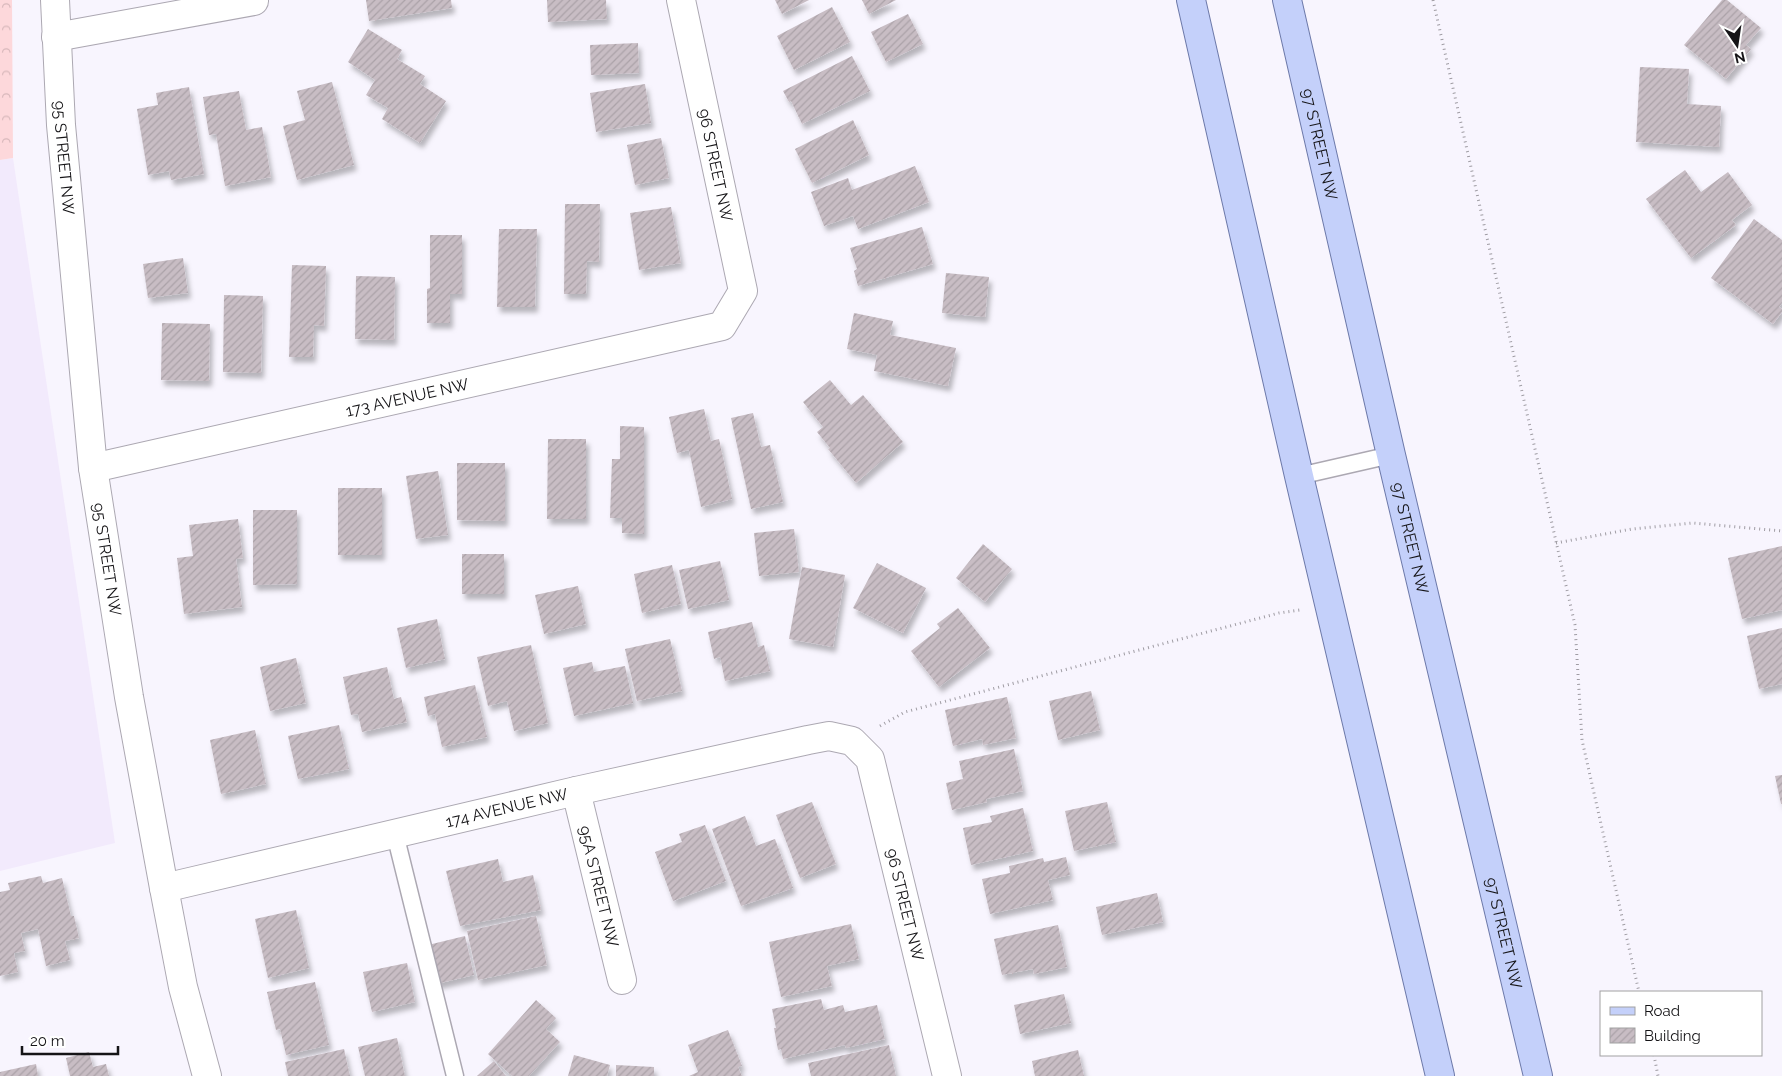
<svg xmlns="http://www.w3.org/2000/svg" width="1782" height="1076" font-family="Raleway,sans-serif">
<defs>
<pattern id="park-crowns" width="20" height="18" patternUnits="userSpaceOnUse" patternTransform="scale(1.25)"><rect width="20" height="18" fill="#fdd8db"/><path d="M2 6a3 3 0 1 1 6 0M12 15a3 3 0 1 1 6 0" fill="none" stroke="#d8b8bb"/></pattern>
<pattern id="building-hatch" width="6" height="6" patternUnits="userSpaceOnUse" patternTransform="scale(1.25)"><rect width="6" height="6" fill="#c8bdc4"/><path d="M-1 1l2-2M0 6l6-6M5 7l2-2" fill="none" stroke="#aba2a8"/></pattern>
<filter id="shadow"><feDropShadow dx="3" dy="5.5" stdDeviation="2.5" flood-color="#0004"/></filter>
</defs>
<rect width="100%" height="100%" fill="#f8f5fe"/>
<path fill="#f2eafc" d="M13,158l102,685 -115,28v-711z"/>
<path fill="url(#park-crowns)" d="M0,0h12l1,158 -13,2z"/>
<g fill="url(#building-hatch)" filter="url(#shadow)">
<path d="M366,0h85l1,8 -83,13z"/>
<path d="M547,0h59l1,19 -59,3z"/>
<path d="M775,0h34l-27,14z"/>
<path d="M862,0h34l-27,14z"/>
<path d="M1722,0h5l34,28 -15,17 5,4 -25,30 -42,-34z"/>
<path d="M832,7l18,35 -56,28 -17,-34z"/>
<path d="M908,14l15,30 -37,18 -15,-30z"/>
<path d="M368,29l34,21 -5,9 28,17 -5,8 26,17 -26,42 -38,-24 6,-11 -22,-13 9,-15 -27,-18z"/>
<path d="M638,43l1,30 -48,2 -1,-30z"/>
<path d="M852,56l18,35 -68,33 -11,-23 -2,1 -6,-11z"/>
<path d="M1640,67l49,2 -2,35 34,2 -2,41 -83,-5z"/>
<path d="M332,82l22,83 -57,15 -14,-54 22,-6 -8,-29z"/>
<path d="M645,84l6,39 -55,9 -6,-39z"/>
<path d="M189,87l15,87 -33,6 -2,-9 -21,4 -11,-66 21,-4 -2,-12z"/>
<path d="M239,91l7,39 16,-3 9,50 -46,9 -9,-52 -7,1 -6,-38z"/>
<path d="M853,120l16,35 -57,28 -17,-34z"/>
<path d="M661,138l8,40 -34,7 -8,-40z"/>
<path d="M915,166l14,36 -71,27 -5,-13 -29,10 -13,-34 37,-14 4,12z"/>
<path d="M1685,170l16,22 27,-20 24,33 -20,15 4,5 -45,33 -45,-59z"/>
<path d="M565,204h35l-1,58 -12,-1 -1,33h-22z"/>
<path d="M671,207l10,56 -42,7 -9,-57z"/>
<path d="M1754,219l28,21v63l-3,4 3,2v3l-9,12 -62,-46z"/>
<path d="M922,227l11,37 -75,22 -4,-15 3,-2 -7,-21z"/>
<path d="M499,229h38l-2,78h-38z"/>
<path d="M430,235h32v59h-12v29h-23v-34l3,-1z"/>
<path d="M183,258l5,35 -40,5 -5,-34z"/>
<path d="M292,265l34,1 -2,60 -10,-1 -1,32h-24z"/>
<path d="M946,273l43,4 -4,40 -43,-4z"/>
<path d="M356,276l39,1 -1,63 -39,-1z"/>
<path d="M224,295l39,1 -2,77 -38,-1z"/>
<path d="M854,313l39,8 -3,14 66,13 -8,38 -74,-15 3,-16 -30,-6z"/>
<path d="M162,323l48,1 -1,57 -48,-1z"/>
<path d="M830,380l21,25 12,-10 40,47 -47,41 -28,-34 2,-1 -13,-16 6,-5 -20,-25z"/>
<path d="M704,409l7,32 8,-2 13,60 -31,8 -12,-57 -12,3 -8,-36z"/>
<path d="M753,413l8,34 9,-2 13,57 -32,7 -20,-91z"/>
<path d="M620,426l24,1v107l-22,-1v-15h-12l2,-59h8z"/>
<path d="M548,439h38v80h-39z"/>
<path d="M457,463h48v58l-48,-1z"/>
<path d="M438,471l10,64 -32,4 -10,-63z"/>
<rect x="338" y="488" width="44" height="67"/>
<path d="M253,510h44v74l-44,1z"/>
<path d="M238,519l5,39 -7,1 6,48 -58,7 -7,-56 16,-2 -4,-31z"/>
<path d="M794,529l5,43 -40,4 -5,-43z"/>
<path d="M983,544l29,25 -27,33 -29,-24z"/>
<path d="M1782,546v64l-40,9 -14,-61z"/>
<rect x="462" y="554" width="42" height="40"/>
<path d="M720,561l9,39 -41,9 -9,-39z"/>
<path d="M877,563l49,25 -23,45 -50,-25z"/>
<path d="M672,565l9,39 -39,9 -8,-39z"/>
<path d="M802,567l43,8 -12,72 -44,-8z"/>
<path d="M578,586l8,38 -42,10 -9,-39z"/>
<path d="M958,608l32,40 -51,39 -28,-36 29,-23 -3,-4z"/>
<path d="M437,619l8,40 -39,9 -9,-40z"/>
<path d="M752,622l6,25 6,-2 6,26 -45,10 -5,-24 -6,2 -6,-27z"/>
<path d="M1782,628v56l-23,5 -12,-53z"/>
<path d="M670,639l12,52 -45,10 -12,-52z"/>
<path d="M531,645l17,78 -34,8 -7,-30 -19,5 -11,-49z"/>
<path d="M296,658l10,45 -36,8 -10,-44z"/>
<path d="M592,662l2,10 31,-6 8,37 -59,13 -11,-48z"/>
<path d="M387,667l7,32 7,-2 6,25 -45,10 -4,-18 -7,1 -8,-38z"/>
<path d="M475,685l12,52 -45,10 -7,-33 -7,2 -4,-19z"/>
<path d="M1091,691l9,39 -42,10 -9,-39z"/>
<path d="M1007,697l9,41 -33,7 -1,-6 -29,7 -8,-36z"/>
<path d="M339,725l10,44 -51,10 -10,-43z"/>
<path d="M255,730l11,54 -45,10 -11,-54z"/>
<path d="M1014,749l9,42 -37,8 1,3 -35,8 -6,-27 17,-4 -4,-18z"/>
<path d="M1782,775v29h-1l-6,-28z"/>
<path d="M812,802l24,62 -36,14 -24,-63z"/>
<path d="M1107,802l9,40 -42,9 -9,-40z"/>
<path d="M1023,808l10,43 -62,14 -8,-37 29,-6 -2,-6z"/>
<path d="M745,816l11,30 19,-7 18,49 -52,18 -29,-77z"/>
<path d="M705,825l21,56 -53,20 -18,-49 27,-10 -3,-8z"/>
<path d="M1066,857l4,18 -22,5 5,20 -63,14 -8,-35 28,-6 -1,-7 34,-8 1,4z"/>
<path d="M498,859l5,23 30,-7 8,35 -81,16 -14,-55z"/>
<path d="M41,876l2,7 19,-5 9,38h3l5,22 -14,3 5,19 -24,6 -8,-37 -17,4 4,18 -11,2 4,19 -18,4v-84l10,-2 -2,-7z"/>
<path d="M1157,893l6,29 -61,13 -6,-28z"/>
<path d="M296,910l13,58 -41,10 -13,-59z"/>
<path d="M536,916l11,49 -69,15 -11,-49z"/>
<path d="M851,924l8,35 -32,7 5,20 -51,11 -12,-55z"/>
<path d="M1058,925l9,42 -33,7 -1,-5 -31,6 -8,-36z"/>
<path d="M465,936l9,39 -38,9 -8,-39z"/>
<path d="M407,963l8,39 -43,10 -9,-40z"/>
<path d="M315,982l14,63 -43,10 -6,-26 -4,1 -9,-38z"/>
<path d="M1064,994l7,29 -51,11 -6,-29z"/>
<path d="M821,999l3,11 19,-5 2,7 32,-7 8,34 -39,9 -1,-3 -62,14 -2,-10 -3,1 -4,-22h2l-4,-19z"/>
<path d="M536,1000l20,18 -10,11 14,13 -31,34h-17l-24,-22z"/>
<path d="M728,1030l14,36 -4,1 4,9h-53l9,-4 -10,-27z"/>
<path d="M397,1038l8,38h-40l-7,-29z"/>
<path d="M889,1045l7,31h-85l-3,-13z"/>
<path d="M344,1049l6,27h-62l-3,-14z"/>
<path d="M1078,1050l6,26h-49l-3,-15z"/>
<path d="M89,1052l4,15 13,-3 3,12h-39l-4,-18z"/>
<path d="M574,1055l36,10 -3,11h-39z"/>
<path d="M494,1061l12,15h-29z"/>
<path d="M36,1064l2,12h-38v-4z"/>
<path d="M616,1065l38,2v9h-38z"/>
</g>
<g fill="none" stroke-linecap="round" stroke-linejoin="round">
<defs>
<g id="lane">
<path d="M1299,476l92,-21"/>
<path d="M395,834l60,242"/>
</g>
<g id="street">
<path d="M56,37l198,-36"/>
<path id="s1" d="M93,468l629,-142 21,-35 -62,-291"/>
<path id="s2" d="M576,791l46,189"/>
<path id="s3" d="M164,888l412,-97 232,-51 21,-4 23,5 18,18 77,317"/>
</g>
<g id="secondary">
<path id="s4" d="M55,0l6,125 32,343 36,229 35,191 19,99 24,89"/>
</g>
<g id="primary">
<path d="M1191,0l108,476 141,600"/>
<path id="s5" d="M1287,0l104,455 147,621"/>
</g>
</defs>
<use href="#lane" stroke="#aca8b2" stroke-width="19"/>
<use href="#street" stroke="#aca8b2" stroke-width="30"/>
<use href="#secondary" stroke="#aca8b2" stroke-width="30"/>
<use href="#primary" stroke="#6d79a9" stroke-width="30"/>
<g stroke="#9f9ca3" stroke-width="3" stroke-dasharray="1 4" stroke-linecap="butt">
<path d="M1433,0l142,625 7,115 57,252"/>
<path d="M1556,543l76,-14 61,-6 89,8"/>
<path d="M880,726l25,-14 374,-99 21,-3"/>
<path d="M1654,1055l4,21"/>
</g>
<use href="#lane" stroke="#fff" stroke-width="16"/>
<use href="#street" stroke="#fff" stroke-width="28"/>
<use href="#secondary" stroke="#fff" stroke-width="28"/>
<use href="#primary" stroke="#c4d0fa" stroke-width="28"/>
</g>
<g text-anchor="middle" stroke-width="4" stroke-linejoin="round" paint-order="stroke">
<g font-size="16" fill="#151417" stroke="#fff">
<text dy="6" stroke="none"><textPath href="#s5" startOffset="148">97 STREET NW</textPath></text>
<text dy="6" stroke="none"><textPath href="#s4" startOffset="158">95 STREET NW</textPath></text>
<text transform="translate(716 165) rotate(78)" y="6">96 STREET NW</text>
<text dy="6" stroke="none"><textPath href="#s1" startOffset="322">173 AVENUE NW</textPath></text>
<text dy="6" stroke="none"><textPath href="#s5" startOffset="552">97 STREET NW</textPath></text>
<text dy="6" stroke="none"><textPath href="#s4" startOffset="562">95 STREET NW</textPath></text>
<text dy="6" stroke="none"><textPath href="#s3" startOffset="352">174 AVENUE NW</textPath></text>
<text dy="6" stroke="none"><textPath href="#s2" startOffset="98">95A STREET NW</textPath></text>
<text dy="6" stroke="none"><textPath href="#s3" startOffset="881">96 STREET NW</textPath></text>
<text dy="6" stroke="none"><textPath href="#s5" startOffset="958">97 STREET NW</textPath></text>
</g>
</g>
<rect x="1600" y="991" width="162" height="65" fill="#ffffff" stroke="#a1a1a2"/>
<rect x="1610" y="1007" width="25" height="8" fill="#c4d0fa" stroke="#a1a1a2"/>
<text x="1644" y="1016" font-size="15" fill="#151417">Road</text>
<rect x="1610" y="1028" width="25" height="15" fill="url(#building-hatch)" stroke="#a1a1a2"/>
<text x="1644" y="1041" font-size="15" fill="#151417">Building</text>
<g transform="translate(1737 45) rotate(167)" stroke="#ffffff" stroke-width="4" paint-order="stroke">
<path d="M0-4L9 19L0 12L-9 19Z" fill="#151417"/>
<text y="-8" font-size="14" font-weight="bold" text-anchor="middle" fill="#151417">N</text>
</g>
<path d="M22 1046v8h96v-8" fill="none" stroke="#151417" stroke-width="2.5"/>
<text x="30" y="1046" font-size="15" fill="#151417" stroke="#ffffff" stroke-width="4" paint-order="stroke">20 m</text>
</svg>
